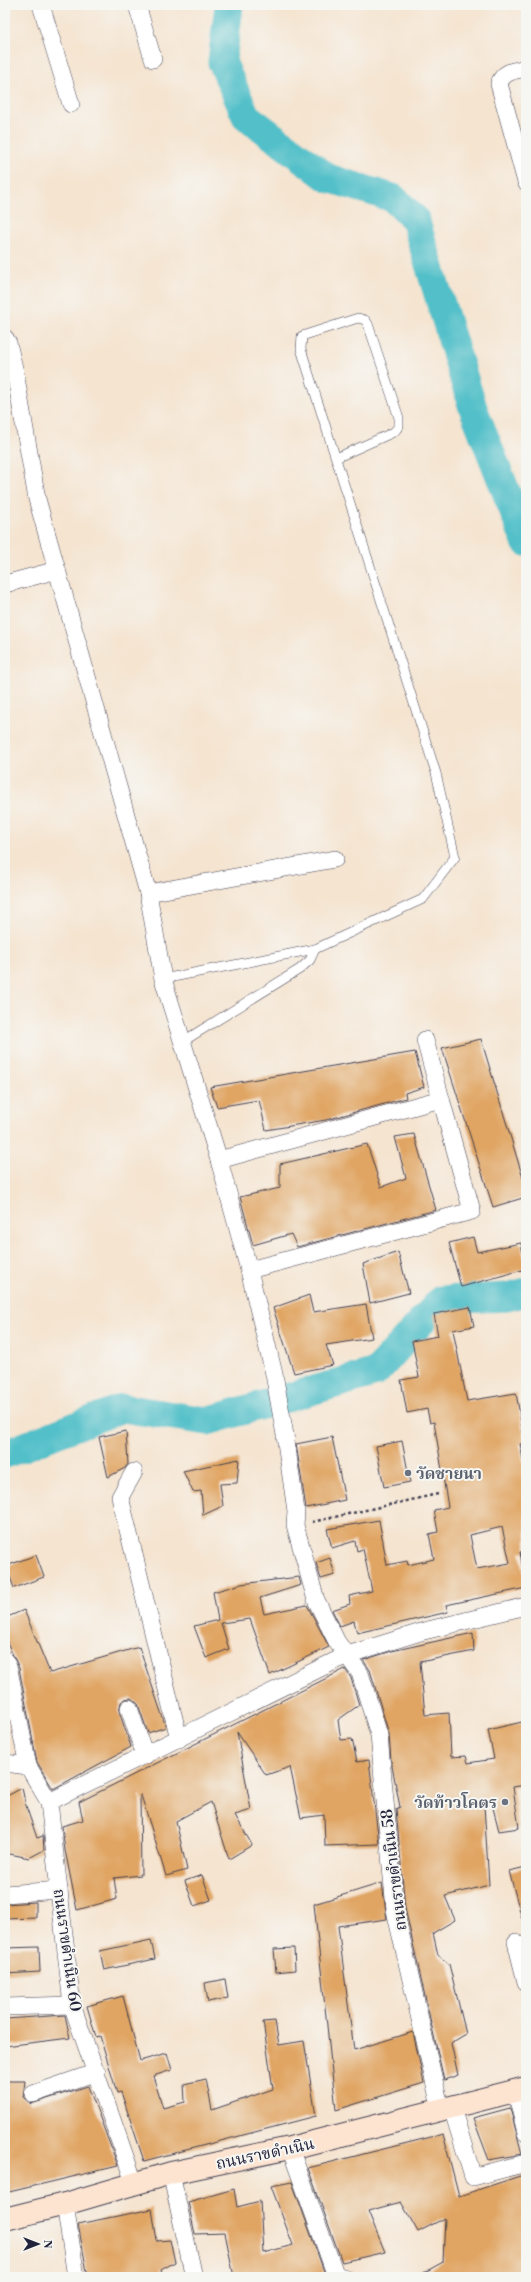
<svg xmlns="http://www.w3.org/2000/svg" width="531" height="2282" font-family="'Libre Bodoni','Noto Serif Thai',serif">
<rect width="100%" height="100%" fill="#f6f6f2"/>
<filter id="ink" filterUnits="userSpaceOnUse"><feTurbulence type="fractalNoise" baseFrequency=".025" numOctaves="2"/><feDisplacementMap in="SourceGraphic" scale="8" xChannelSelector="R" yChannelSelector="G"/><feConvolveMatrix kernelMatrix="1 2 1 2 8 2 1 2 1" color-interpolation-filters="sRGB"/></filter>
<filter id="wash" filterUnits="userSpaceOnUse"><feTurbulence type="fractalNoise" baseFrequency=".012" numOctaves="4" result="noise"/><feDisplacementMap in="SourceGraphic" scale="16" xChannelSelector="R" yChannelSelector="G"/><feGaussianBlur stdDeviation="0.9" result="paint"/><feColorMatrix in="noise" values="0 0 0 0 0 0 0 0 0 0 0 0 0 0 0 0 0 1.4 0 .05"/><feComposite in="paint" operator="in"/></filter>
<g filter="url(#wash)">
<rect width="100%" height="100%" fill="#f5e4d0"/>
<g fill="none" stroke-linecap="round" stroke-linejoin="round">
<g stroke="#52c0c9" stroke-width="29">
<path d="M229,5l-7,57 24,54 82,62 65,20 22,21 58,189 53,134"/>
<path d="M5,1454l117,-46 85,13 169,-49 65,-72 66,-3 19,-5"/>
</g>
</g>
<g id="blocks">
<g fill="#e0a563" fill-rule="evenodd">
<path d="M481,1039l45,149v9l-33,10 -51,-159z"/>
<path d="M415,1052l9,35 -19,6 1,5 -80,22 -60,10 -7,-30 -42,7 -7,-20z"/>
<path d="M414,1134l22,76 -139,37 -6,-13 -38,11 -13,-48 40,-9v-24l87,-20 14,43 25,-9 -11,-41z"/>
<path d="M473,1237l4,15 44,-9 5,26 -65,18 -12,-44z"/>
<path d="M398,1252l11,41 -39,10 -7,-39z"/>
<path d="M309,1295l4,17 53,-8 6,34 -46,7 7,20 -39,8 -21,-65z"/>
<path d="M470,1307l4,19 -21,4 14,71 49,-8 9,50 -5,1 6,30v77l-6,1 6,36 -80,17 2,7 -91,21 -3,-12 -14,5 -8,-16 18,-6 -1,-8 23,-5 -9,-42 -6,2 -2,-10 -23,7 -5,-19 52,-9 8,45 20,-4 1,4 26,-6 -5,-25 9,-2 -4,-22 14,-3 -14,-85 -4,1 -3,-14 -20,4 -6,-33 18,-3 -7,-36 26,-5 -4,-22zM502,1527l8,36 -33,6 -7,-34z"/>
<path d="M126,1431l2,33 -3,4 -17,9 -9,-40z"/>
<path d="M332,1437l13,63 -39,8 -10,-64z"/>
<path d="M402,1441l8,41 -26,5 -8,-41z"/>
<path d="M239,1459l-2,24 -17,1 3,22 -20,9 -2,-24 -8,1 -10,-21z"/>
<path d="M36,1555l8,22 -30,11 -8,-22z"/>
<path d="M330,1558l5,17 -14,4 -5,-16z"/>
<path d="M299,1577l2,8 -41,13 4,16 43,-9 22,42 -59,28 -20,-56 -29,4 8,26 -23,9 -12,-32 24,-6 -5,-28 28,-8z"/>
<path d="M24,1610l26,63 89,-26 27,80 -18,6 -10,-29 -7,-6 -6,1 -4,3 -2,9 12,36 -78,42 -16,-27 -18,-94 -14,-30v-20z"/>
<path d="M473,1633l1,18 -54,11 5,53 24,-2 2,44 15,-1 2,7 26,-4 -6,-29 38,-9v64l-13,2 6,41 -20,3 -7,-27 -8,1 5,80 -44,11 10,24 -22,13 5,22 11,9 17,70 -15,9 7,32 -14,5 -39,-172 -9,-99 4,-2 -9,-46 -2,-27 -19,-64 -7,-10 29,-9z"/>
<path d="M345,1669l6,9 8,27 -21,15 3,20 11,-1 5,23 12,-2 10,84 -54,2 -1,-31 -23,3 -11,-51 -24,8 -29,-43 14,78 -16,5 17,30 -23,14 -18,-57 -35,19 11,49 -21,6 -25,-81h-1l1,80 -27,3 3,21 -40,11 -12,-60 -3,-24 21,-6 -4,-18z"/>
<path d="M22,1788l4,18 11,32 6,-2 1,14 -15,8 -24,-5v-56z"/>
<path d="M526,1867v51l-4,1 -13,-48z"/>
<path d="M202,1875l9,25 -17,6 -9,-25z"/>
<path d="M382,1883l5,36 -49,7 16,124 59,-18 11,51 -88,27 -22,-206z"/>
<path d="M36,1902v16l-31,1v-15z"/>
<path d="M151,1940l4,19 -51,11 -4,-19z"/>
<path d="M39,1947l1,25 -35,2v-26z"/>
<path d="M294,1948l1,22 -19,2 -2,-23z"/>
<path d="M225,1979l3,19 -20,4 -3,-19z"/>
<path d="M123,1996l17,65 27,-8 5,17 -19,6 10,32 22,-6 -1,-18 22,-5 6,31 61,-21 -10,-67 12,-1 4,24 25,-4 12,75 -172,45 -23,-69 -4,1 -17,-57 -4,1 -9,-31z"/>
<path d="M65,2015l5,23 -65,8v-27z"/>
<path d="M5,2081h20l-2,16 8,7 57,-18 30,80 -113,27z"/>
<path d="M510,2108l12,46 -33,6 -16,-42z"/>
<path d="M443,2134l16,62 67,-22v103h-110l27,-15 2,-44 -27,14 -17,-30 -33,9 17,41 -43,10 -34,-94z"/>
<path d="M292,2182l34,95h-92l-9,-44 -30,1 -7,-32 46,-13 3,18 23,-6 3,52 30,-8 -22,-59z"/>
<path d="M152,2209l5,32 13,-1 5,22 -14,8 2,7h-75l-10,-53z"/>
</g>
</g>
</g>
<g filter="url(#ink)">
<use href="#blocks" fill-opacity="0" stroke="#423f51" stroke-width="1"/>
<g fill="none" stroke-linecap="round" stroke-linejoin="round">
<defs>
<g id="service">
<path d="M163,979l152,-30 108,-50 32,-42 -19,-84 -135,-424 1,-13 56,-18 7,2 3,4 31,94v8l-5,6 -58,26"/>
<path d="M182,1042l118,-73 10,-9 5,-11"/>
</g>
<g id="minor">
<path d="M41,5l30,99"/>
<path d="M137,5l16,54"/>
<path d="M526,68c-12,3 -23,3 -27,16l27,98"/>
<path d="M5,338l3,5 7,29 22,127 111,394 15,86 56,181 30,110 25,104 11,61 11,76 -1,14 21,75 21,42 23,31 19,62 16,175 46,201"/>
<path d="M5,584l52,-14"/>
<path d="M148,893l187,-34"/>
<path d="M425,1040l16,59"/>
<path d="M219,1160l222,-61 31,112 -223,59"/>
<path d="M134,1472l-14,25 59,242"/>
<path d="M5,1660l4,10 19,96 21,36 23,203 63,180"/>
<path d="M129,1708l16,48"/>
<path d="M5,1763l23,3"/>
<path d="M49,1802l298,-147 77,-24 102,-25"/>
<path d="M5,1894l54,-4"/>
<path d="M516,1942l10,40"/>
<path d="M5,2007l67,-2"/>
<path d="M516,2091l10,42"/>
<path d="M33,2094l64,-22"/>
<path d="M452,2108l21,69 53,-14"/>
<path d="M290,2148l46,128 7,1"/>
<path d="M171,2173l23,104"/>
<path d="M65,2204l11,73"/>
</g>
<path id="secondary" d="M5,2219l60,-15 106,-31 119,-25 236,-60"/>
</defs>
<use href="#service" stroke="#423f51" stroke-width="10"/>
<use href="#minor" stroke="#423f51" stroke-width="18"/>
<use href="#secondary" stroke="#423f51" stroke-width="24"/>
<path stroke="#423f51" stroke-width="2.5" stroke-dasharray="3 3" stroke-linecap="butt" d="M312,1522l126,-28"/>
<use href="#service" stroke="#fff" stroke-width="9"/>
<use href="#minor" stroke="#fff" stroke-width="17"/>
<use href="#secondary" stroke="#fde4d1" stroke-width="22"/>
</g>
</g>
<g fill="#6b7280" stroke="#f6f6f2" stroke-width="1.5">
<circle cx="408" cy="1473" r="4"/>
<circle cx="505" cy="1802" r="4"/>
</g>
<g text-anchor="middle" stroke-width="4" stroke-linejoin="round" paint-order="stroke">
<g font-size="16" font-weight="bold" fill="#5b616d" stroke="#f6f6f2" text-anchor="start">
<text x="416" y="1479">วัดชายนา</text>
<text x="497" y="1808" text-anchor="end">วัดท้าวโคตร</text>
</g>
<g font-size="16" fill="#22223b" stroke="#f6f6f2">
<text transform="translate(393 1870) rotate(-97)" y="6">ถนนราขดำเนิน 58</text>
<text transform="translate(68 1950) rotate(82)" y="6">ถนนราขดำเนิน 60</text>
<text transform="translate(265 2153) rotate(-12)" y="6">ถนนราขดำเนิน</text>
</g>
</g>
<rect width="531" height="2282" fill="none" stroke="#f6f6f2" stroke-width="20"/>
<g transform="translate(38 2244) rotate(90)" stroke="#f6f6f2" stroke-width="3" paint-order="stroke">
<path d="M0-3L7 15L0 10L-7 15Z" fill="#22223b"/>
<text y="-6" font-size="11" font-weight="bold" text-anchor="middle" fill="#22223b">N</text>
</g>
</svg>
